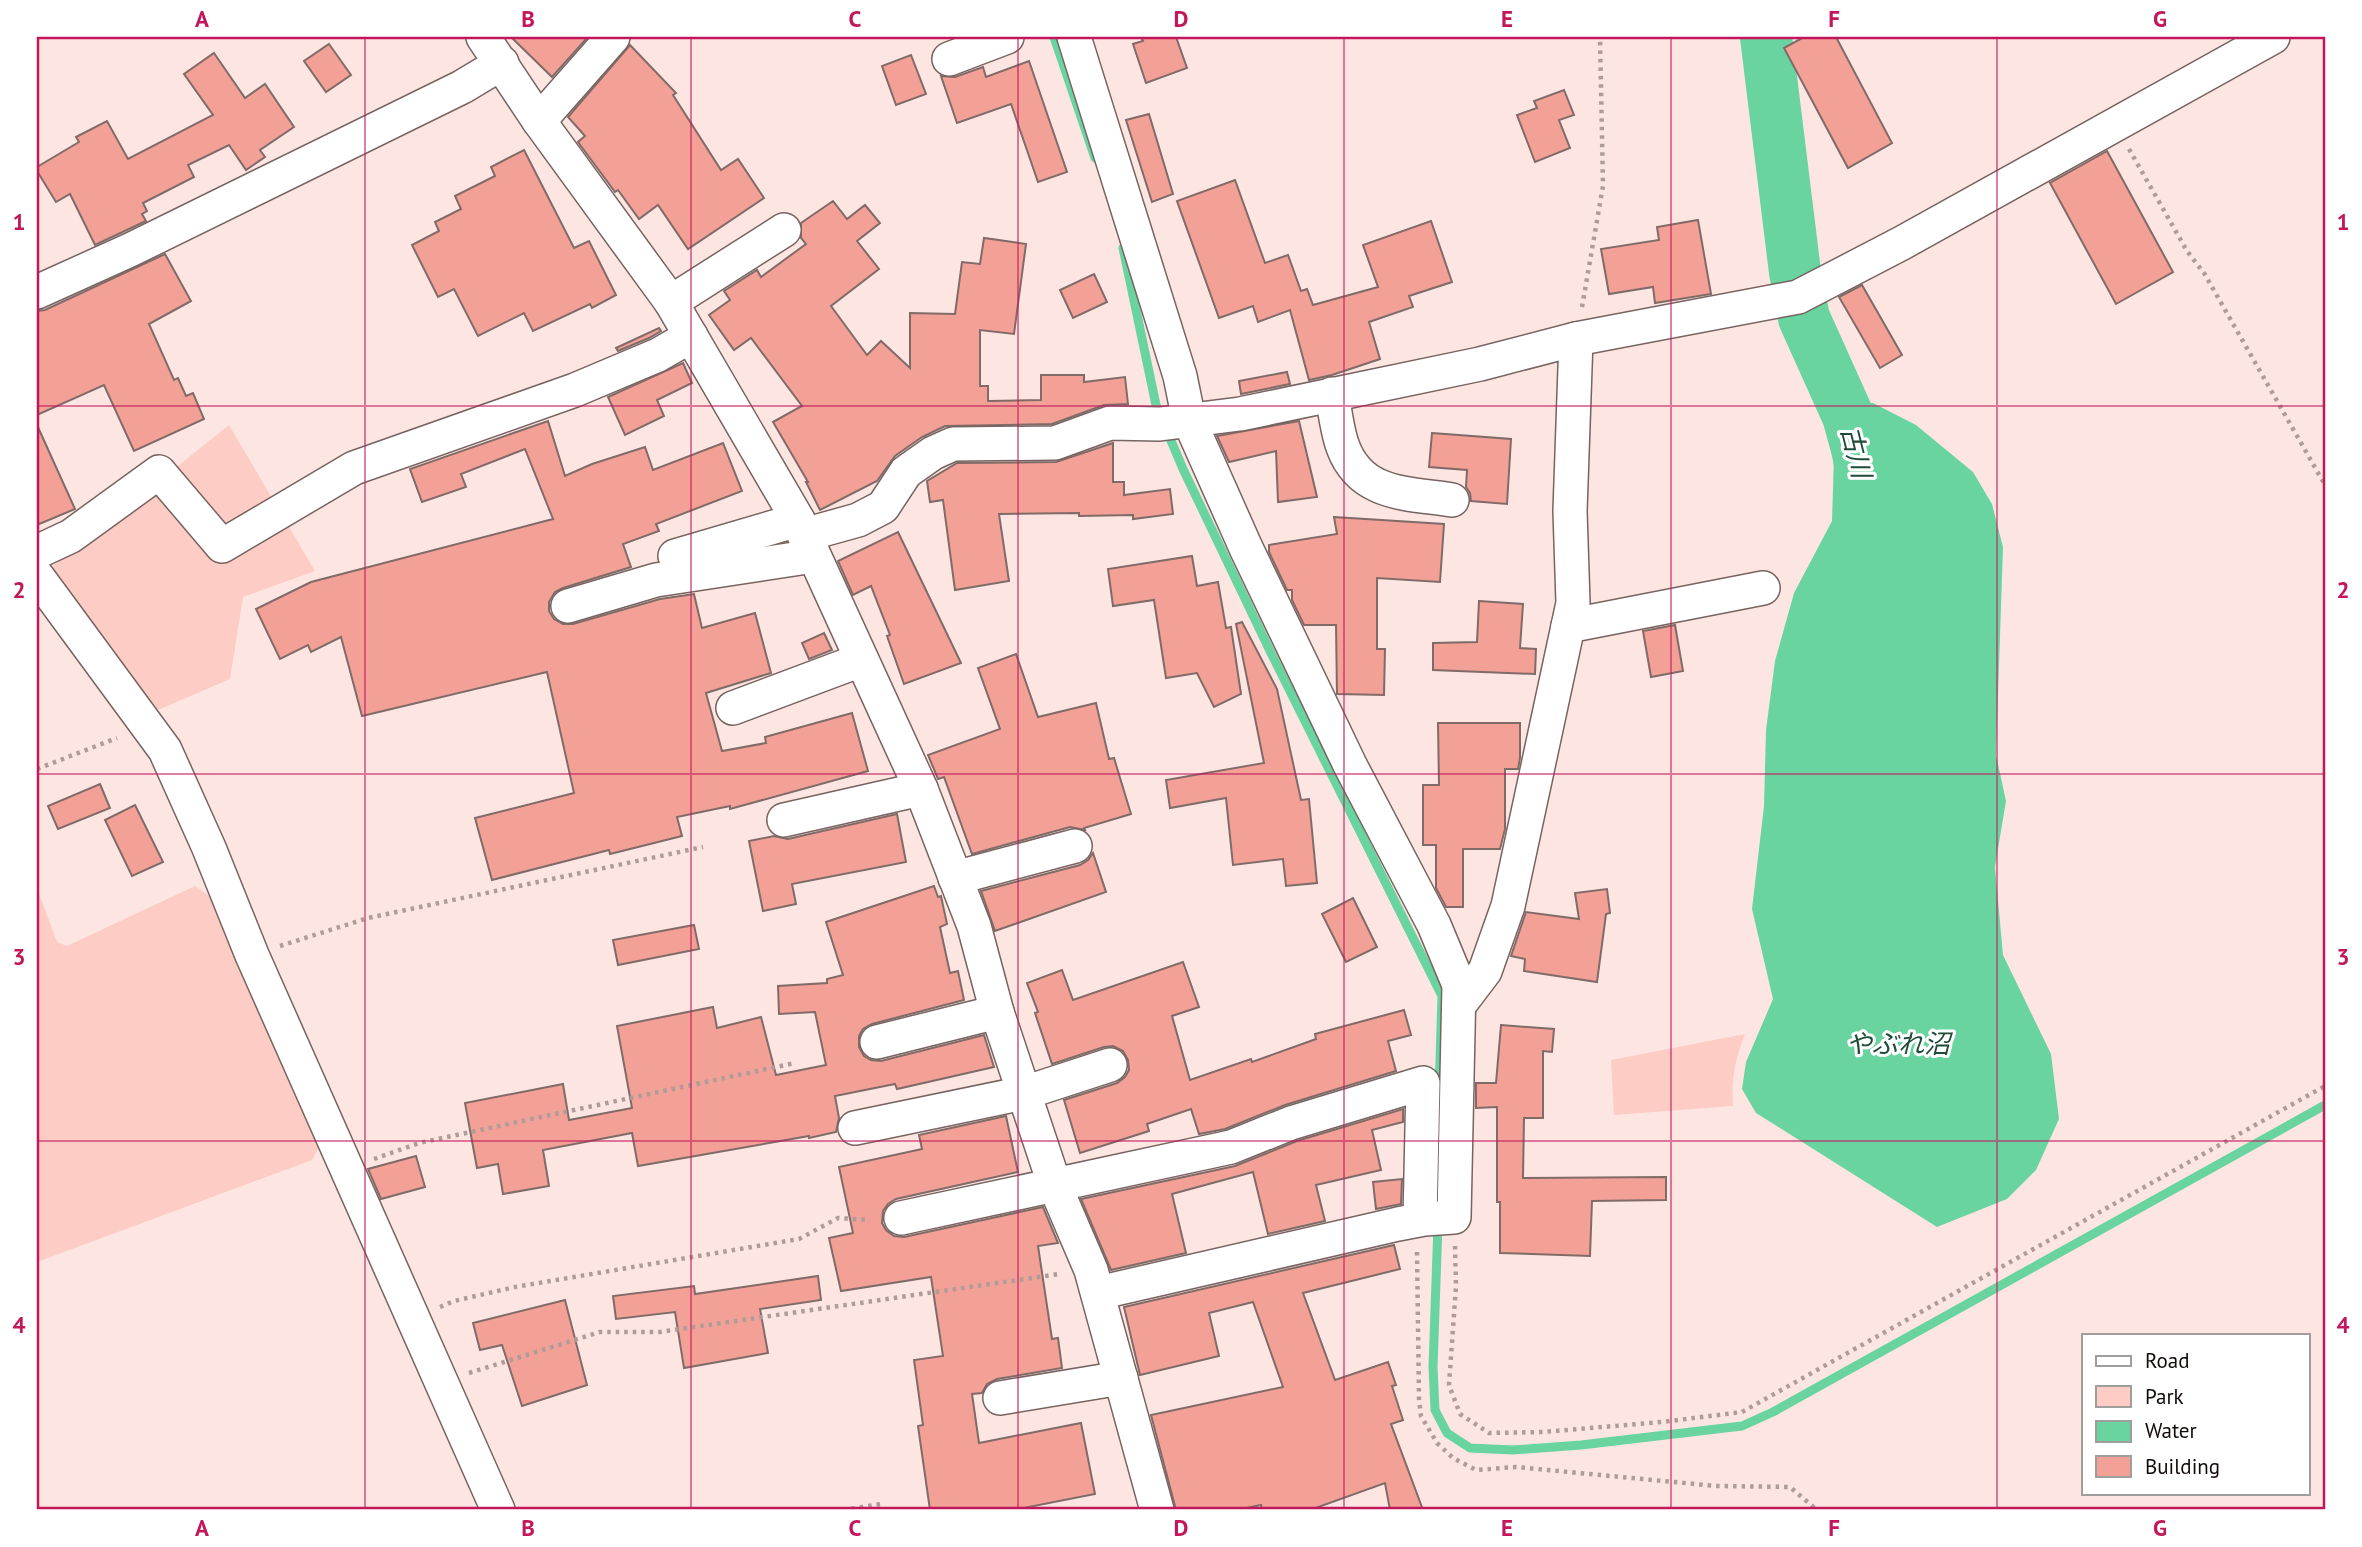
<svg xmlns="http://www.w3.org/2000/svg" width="2362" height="1547" font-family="'PT Sans','Noto Sans JP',sans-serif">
<rect width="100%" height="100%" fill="#fde6e2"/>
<g fill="#fdccc5">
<path d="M229,425l86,146 -72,26 -13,82 -72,31 -99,-118 -12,-21z"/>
<path d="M195,886l16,11 110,246 -9,17 -275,102v-374l20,54 10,4z"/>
<path d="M1745,1034c-10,25 -14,45 -12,72l-119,9 -3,-55z"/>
</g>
<path fill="#69d4a0" d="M1873,403l43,22 57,47 19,32 11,43 -7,208 10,46 -11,66 8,88 48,99 8,65 -23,51 -29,29 -70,28 -181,-114 -14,-24 4,-27 27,-63 -21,-90 12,-103 2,-76 9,-69 19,-68 38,-72 2,-66 6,-29 11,-22z"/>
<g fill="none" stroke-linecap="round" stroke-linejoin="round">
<g stroke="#69d4a0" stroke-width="9">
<path d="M1054,37l41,121"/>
<path d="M1123,248l33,157 27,64 88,184 171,343 -3,96"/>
<path d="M1437,1165l1,39"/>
<path d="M1438,1225l-5,142 2,43 12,23 23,15 43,2 68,-5 161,-19 31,-14 552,-307"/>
</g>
<path stroke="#69d4a0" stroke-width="52" d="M1766,37l29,235 9,46 44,98 9,33 7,34"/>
</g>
<g fill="#f3a096" stroke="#806b69" stroke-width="2">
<path d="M511,37h77l-36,40z"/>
<path d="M1141,37h35l11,31 -41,15 -13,-39 10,-3z"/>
<path d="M1804,37h32l56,106 -44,25 -64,-120z"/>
<path d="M329,44l22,31 -25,17 -22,-31z"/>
<path d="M630,45l46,48 -3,2 48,75 17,-11 26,39 -76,51 -30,-44 -19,14 -21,-29 -3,2 -37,-50 7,-6 -17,-19z"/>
<path d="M214,53l31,45 20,-14 29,43 -34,23 5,7 -19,13 -17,-25 -41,20 6,12 -51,26 4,8 -5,3 4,7 -51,24 -25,-51 -14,8 -19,-31v-4l42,-25 -3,-5 31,-16 21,38 85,-44 -29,-41z"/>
<path d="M911,55l15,39 -30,11 -14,-39z"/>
<path d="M1029,61l38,111 -29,10 -27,-78 -54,19 -16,-47 14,1 28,-10 3,10z"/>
<path d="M1564,90l10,25 -15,5 11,28 -35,14 -18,-47 20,-7 -3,-7z"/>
<path d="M1149,114l24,80 -21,8 -26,-82z"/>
<path d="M524,150l50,98 15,-7 27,54 -24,13 -2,-4 -57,27 -9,-18 -46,23 -24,-47 -16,8 -26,-52 27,-14 -4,-9 26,-13 -6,-13 40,-20 -4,-9z"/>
<path d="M2107,151l66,121 -57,32 -66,-121z"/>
<path d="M1235,180l30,83 23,-8 13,36 6,-2 6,16 65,-18 -15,-42 68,-24 21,61 -43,14 4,11 -44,15 11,37 -48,16 -23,5 -19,-70 -32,12 -5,-16 -34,12 -42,-117z"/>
<path d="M833,201l14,18 18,-14 15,18 -23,18 22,28 -48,37 36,49 14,-14 29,27v-55l45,1 7,-52 18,2 4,-26 42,6 -12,90 -34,-4v56h8v15l53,-1v-25h43v7l41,-5 3,27 -24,1 -52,19 -107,2 -23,11 -27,19 -18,25 -57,29 -14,-28h2l-35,-60 29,-16 -51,-68 -17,12 -25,-35 21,-15 -6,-9 33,-21 4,7 45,-33 -5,-6v-15z"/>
<path d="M1698,220l13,74 -56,9 -2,-16 -44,7 -8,-45 58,-9 -2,-13z"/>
<path d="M165,254l26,47 -42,23 25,56 4,-2 8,18 7,-3 11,26 -70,32 -30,-66 -67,30v-104l8,-1z"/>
<path d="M1094,274l13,28 -34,16 -13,-28z"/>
<path d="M1862,285l40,70 -22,13 -41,-71z"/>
<path d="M659,328l2,3 -12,7 -31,13 -2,-3z"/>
<path d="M683,363l9,20 -35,17 7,16 -39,19 -17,-38z"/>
<path d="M1287,372l3,12 -49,10 -2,-13z"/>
<path d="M548,421l17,55 27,-12 53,-17 8,23 70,-27 19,48 -86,33 3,7 -36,13 8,23 -68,21 -8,4 -6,10v9l5,8 9,5h10l87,-25 34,-5 8,34 53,-15 16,60 -65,20 16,58 44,-8 -1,-6 87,-24 16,58 -138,38v-3l-53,11 5,19 -72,18 -1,-4 -117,30 -17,-62 99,-25 -27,-121 -185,44 -21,-79 -30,15 -3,-7 -28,14 -24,-50 55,-27 242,-63 -28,-70 -64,25 5,13 -44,15 -12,-33z"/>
<path d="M1299,421l18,76 -39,5 -2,-51 -47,11 -12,-26z"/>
<path d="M37,425l38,84 -38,16z"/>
<path d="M1432,433l79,6 -4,65 -36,-3 -1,-8 -4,-6 1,-17 -38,-3z"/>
<path d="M1113,443v39h11v13l46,-6 3,25 -40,5v-4l-54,1v-3l-80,1 10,67 -54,9 -12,-90 -13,2 -3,-21 30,-18 99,-1z"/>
<path d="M1334,517l110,7 -4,58 -63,-4v71h8l-1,46 -47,-1 -1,-69h-32l-12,-25v-10h-5l-18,-38v-7l68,-11z"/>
<path d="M898,532l63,131 -57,21 -17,-48 3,-1 -19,-49 -18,9 -15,-34z"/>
<path d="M1192,556l5,30 21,-4 8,46 5,-1 10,67 -27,13 -17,-34 -31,5 -12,-78 -41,6 -5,-37z"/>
<path d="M1479,601l44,3 -3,44 16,1 -1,25 -102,-4v-27l44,-1z"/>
<path d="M1242,622l35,67 24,111 8,-1 8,84 -31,3 -3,-27 -50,6 -7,-67 -56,10 -4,-28 98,-17 -28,-139z"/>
<path d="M1675,625l8,46 -32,6 -8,-46z"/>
<path d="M824,633l8,17 -23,9 -7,-16z"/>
<path d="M1016,654l22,63 58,-14 13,56 5,-1 17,56 -47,14 1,2 -15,-3 -98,27 -28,-77 -6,2 -10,-24 72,-26 -22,-61z"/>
<path d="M1438,723h82v35l-2,11h-13v60l-5,20h-37v58h-17l-10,-19v-43h-13v-60h16z"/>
<path d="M100,784l10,24 -52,21 -10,-23z"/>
<path d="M135,805l28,57 -31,14 -27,-56z"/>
<path d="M897,814l9,48 -114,22 4,20 -33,7 -14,-70 25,-5 14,3z"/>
<path d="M1093,853l13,39 -111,39 -14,-40 99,-26 8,-5z"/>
<path d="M934,886l4,11 3,-1 6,28 -7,3 10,46 8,-2 6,29 -92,24 -9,5 -4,7v11l5,9 7,4 10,1 103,-26 10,32 -97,22 -2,-5 -60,12 4,22 -3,14 -27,6v-2l-171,30 -6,-33 -89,17 6,36 -46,8 -5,-30 -21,4 -12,-65 98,-19 6,36 63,-12 -15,-82 96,-19 4,21 44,-11 15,58 50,-10 -11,-53 -36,2 -1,-28 49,-3v-4l16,-4 -17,-53z"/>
<path d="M1607,889l3,24 -4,1 -9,68 -73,-11 1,-12 -14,-3 15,-44 53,7 -4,-26z"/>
<path d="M1353,898l24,49 -31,15 -24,-48z"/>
<path d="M694,925l5,24 -81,16 -5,-25z"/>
<path d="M1183,962l16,45 -27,9 18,64 61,-21 1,3 64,-23 -1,-5 89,-24 7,25 -23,6 8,30 -111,34 -60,24 -26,5 -8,-25 -44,15 2,7 -69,22 -16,-53 53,-17 8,-6 4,-7 -1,-10 -5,-9 -10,-5 -9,1 -52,17 -17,-51 3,-1 -11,-29 35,-13 11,30z"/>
<path d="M1501,1025l53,4 -2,23 -9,-1v67h-19l-1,60 143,-1v23l-74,1 -2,55 -90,-3v-51h-3v-95l-21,1v-25h20z"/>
<path d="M1403,1109v13l-31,8 9,40 -65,15 9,36 -57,13 -15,-62 -81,22 14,59 -75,17 -30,-71 154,-33 62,-25z"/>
<path d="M1006,1116l12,56 -122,27 -8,5 -5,7 -1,12 4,7 8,6 10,1 139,-30 15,36 -20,3 14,93 6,-1 4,30 -65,11 -10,5 -5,9 -10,1 7,49 102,-20 14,71 -81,16h-84l-12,-84 5,-1 -9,-65 29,-4 -12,-79 -90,14 -12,-53 24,-5 -14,-66 83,-18 -3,-14z"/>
<path d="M416,1156l9,31 -44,12 -13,-30z"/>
<path d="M1402,1179l-1,25 -25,5 -3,-27z"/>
<path d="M1394,1245l6,24 -97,24 32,87 53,-18 8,23 -4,1 11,34 -12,4 32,86h-33l-5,-27 -75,27h-48l-1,-5 -24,5h-61l-25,-95 132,-28 -30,-85 -44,11 10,43 -79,19 -16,-68z"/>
<path d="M818,1276l3,24 -61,9 8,44 -84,15 -9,-56 -59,7 -3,-23 81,-10 1,8z"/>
<path d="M565,1300l22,85 -65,21 -20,-61 -22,5 -7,-27z"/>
</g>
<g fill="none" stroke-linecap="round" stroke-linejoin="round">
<defs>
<g id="street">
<path d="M483,37l56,84 132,181 127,218 123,269 53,137 23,86 58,174 36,84 66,240"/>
<path d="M1074,37l106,339 9,44 57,128 104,217 84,160 25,60 -5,232 -30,2 -26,5 -300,69"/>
<path d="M949,59l58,-22"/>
<path d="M539,121l74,-84"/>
<path d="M37,292l93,-42 332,-163 40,-24"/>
<path d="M671,302l113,-72"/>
<path d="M1332,394c3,17 5,37 11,53 18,49 65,46 109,53"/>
<path d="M804,535l54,-15 25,-13 23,-35 27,-19 20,-9 102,-1 55,-20 50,1 80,-10 240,-50 96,-25 222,-42 104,-54 371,-206"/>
<path d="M37,552l34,-16 88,-64 63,74 132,-78 221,-78 83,-35 33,-19"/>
<path d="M675,556l123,-36"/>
<path d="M37,576l128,174 44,98 43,107 246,555"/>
<path d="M568,606l88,-26 158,-24"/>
<path d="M1568,626l195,-38"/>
<path d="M733,708l128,-48"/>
<path d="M784,820l137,-31"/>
<path d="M955,878l120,-32"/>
<path d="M1460,1004l25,-33 23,-65 65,-303 -3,-92 6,-172"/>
<path d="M877,1042l120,-30"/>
<path d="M855,1128l169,-35 86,-28"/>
<path d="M901,1218l330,-71 60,-24 132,-40 -3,136"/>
<path d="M1000,1398l121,-20"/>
</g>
</defs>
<use href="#street" stroke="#776360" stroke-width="36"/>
<g stroke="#ae9c99" stroke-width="4.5" stroke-dasharray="3.5 5" stroke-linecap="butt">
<path d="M2129,149l58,102 17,22 121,212"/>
<path d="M1582,307l21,-121 -3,-149"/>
<path d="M37,769l80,-31"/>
<path d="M280,946l88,-28 335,-71"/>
<path d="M374,1159l45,-16 376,-80"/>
<path d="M1455,1246l1,40 -7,99 11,29 29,19 54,-1 119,-10 80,-10 583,-326"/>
<path d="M1417,1252l2,147 2,17 16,27 16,15 23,12 40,-3 200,19 74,1 27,23"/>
<path d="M440,1307l14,-6 61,-14 284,-48 39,-21 32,2"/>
<path d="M469,1373l131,-41h60l399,-58"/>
<path d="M843,1510l38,-6"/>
</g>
<use href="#street" stroke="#fff" stroke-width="33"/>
</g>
<path fill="none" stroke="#c2185b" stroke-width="2" stroke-opacity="0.55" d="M365,37v1473M691,37v1473M1018,37v1473M1344,37v1473M1671,37v1473M1997,37v1473M37,406h2288M37,774h2288M37,1141h2288"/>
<g text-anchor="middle" stroke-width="6" stroke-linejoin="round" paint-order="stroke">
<g font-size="26" font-style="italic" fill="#204c37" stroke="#fff">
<text transform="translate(1856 452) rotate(76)" y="9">古川</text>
<text x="1898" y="1053">やぶれ沼</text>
</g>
</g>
<rect width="2362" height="1547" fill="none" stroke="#ffffff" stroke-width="77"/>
<rect x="2082" y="1334" width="228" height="161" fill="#ffffff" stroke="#a09d9d" stroke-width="2"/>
<rect x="2096" y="1356" width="35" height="10" fill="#ffffff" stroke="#a09d9d" stroke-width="2"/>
<text x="2145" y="1368" font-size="21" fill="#120a09">Road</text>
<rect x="2096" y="1386" width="35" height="21" fill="#fdccc5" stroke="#a09d9d" stroke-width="2"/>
<text x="2145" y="1404" font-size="21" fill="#120a09">Park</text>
<rect x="2096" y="1421" width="35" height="21" fill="#69d4a0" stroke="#a09d9d" stroke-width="2"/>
<text x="2145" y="1438" font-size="21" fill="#120a09">Water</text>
<rect x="2096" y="1456" width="35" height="21" fill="#f3a096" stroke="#a09d9d" stroke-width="2"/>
<text x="2145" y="1474" font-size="21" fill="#120a09">Building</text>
<rect x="38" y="38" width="2286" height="1470" fill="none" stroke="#c2185b" stroke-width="2.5"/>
<g font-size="23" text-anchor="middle" font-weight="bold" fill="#c2185b">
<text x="202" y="27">A</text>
<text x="528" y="27">B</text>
<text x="855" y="27">C</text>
<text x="1181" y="27">D</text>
<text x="1507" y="27">E</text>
<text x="1834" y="27">F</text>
<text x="2160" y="27">G</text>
<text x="19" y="230">1</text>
<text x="2343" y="230">1</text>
<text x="19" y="598">2</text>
<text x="2343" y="598">2</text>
<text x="19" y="965">3</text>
<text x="2343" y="965">3</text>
<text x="19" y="1333">4</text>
<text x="2343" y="1333">4</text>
<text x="202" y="1536">A</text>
<text x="528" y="1536">B</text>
<text x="855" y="1536">C</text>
<text x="1181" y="1536">D</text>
<text x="1507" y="1536">E</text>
<text x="1834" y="1536">F</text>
<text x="2160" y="1536">G</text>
</g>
</svg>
